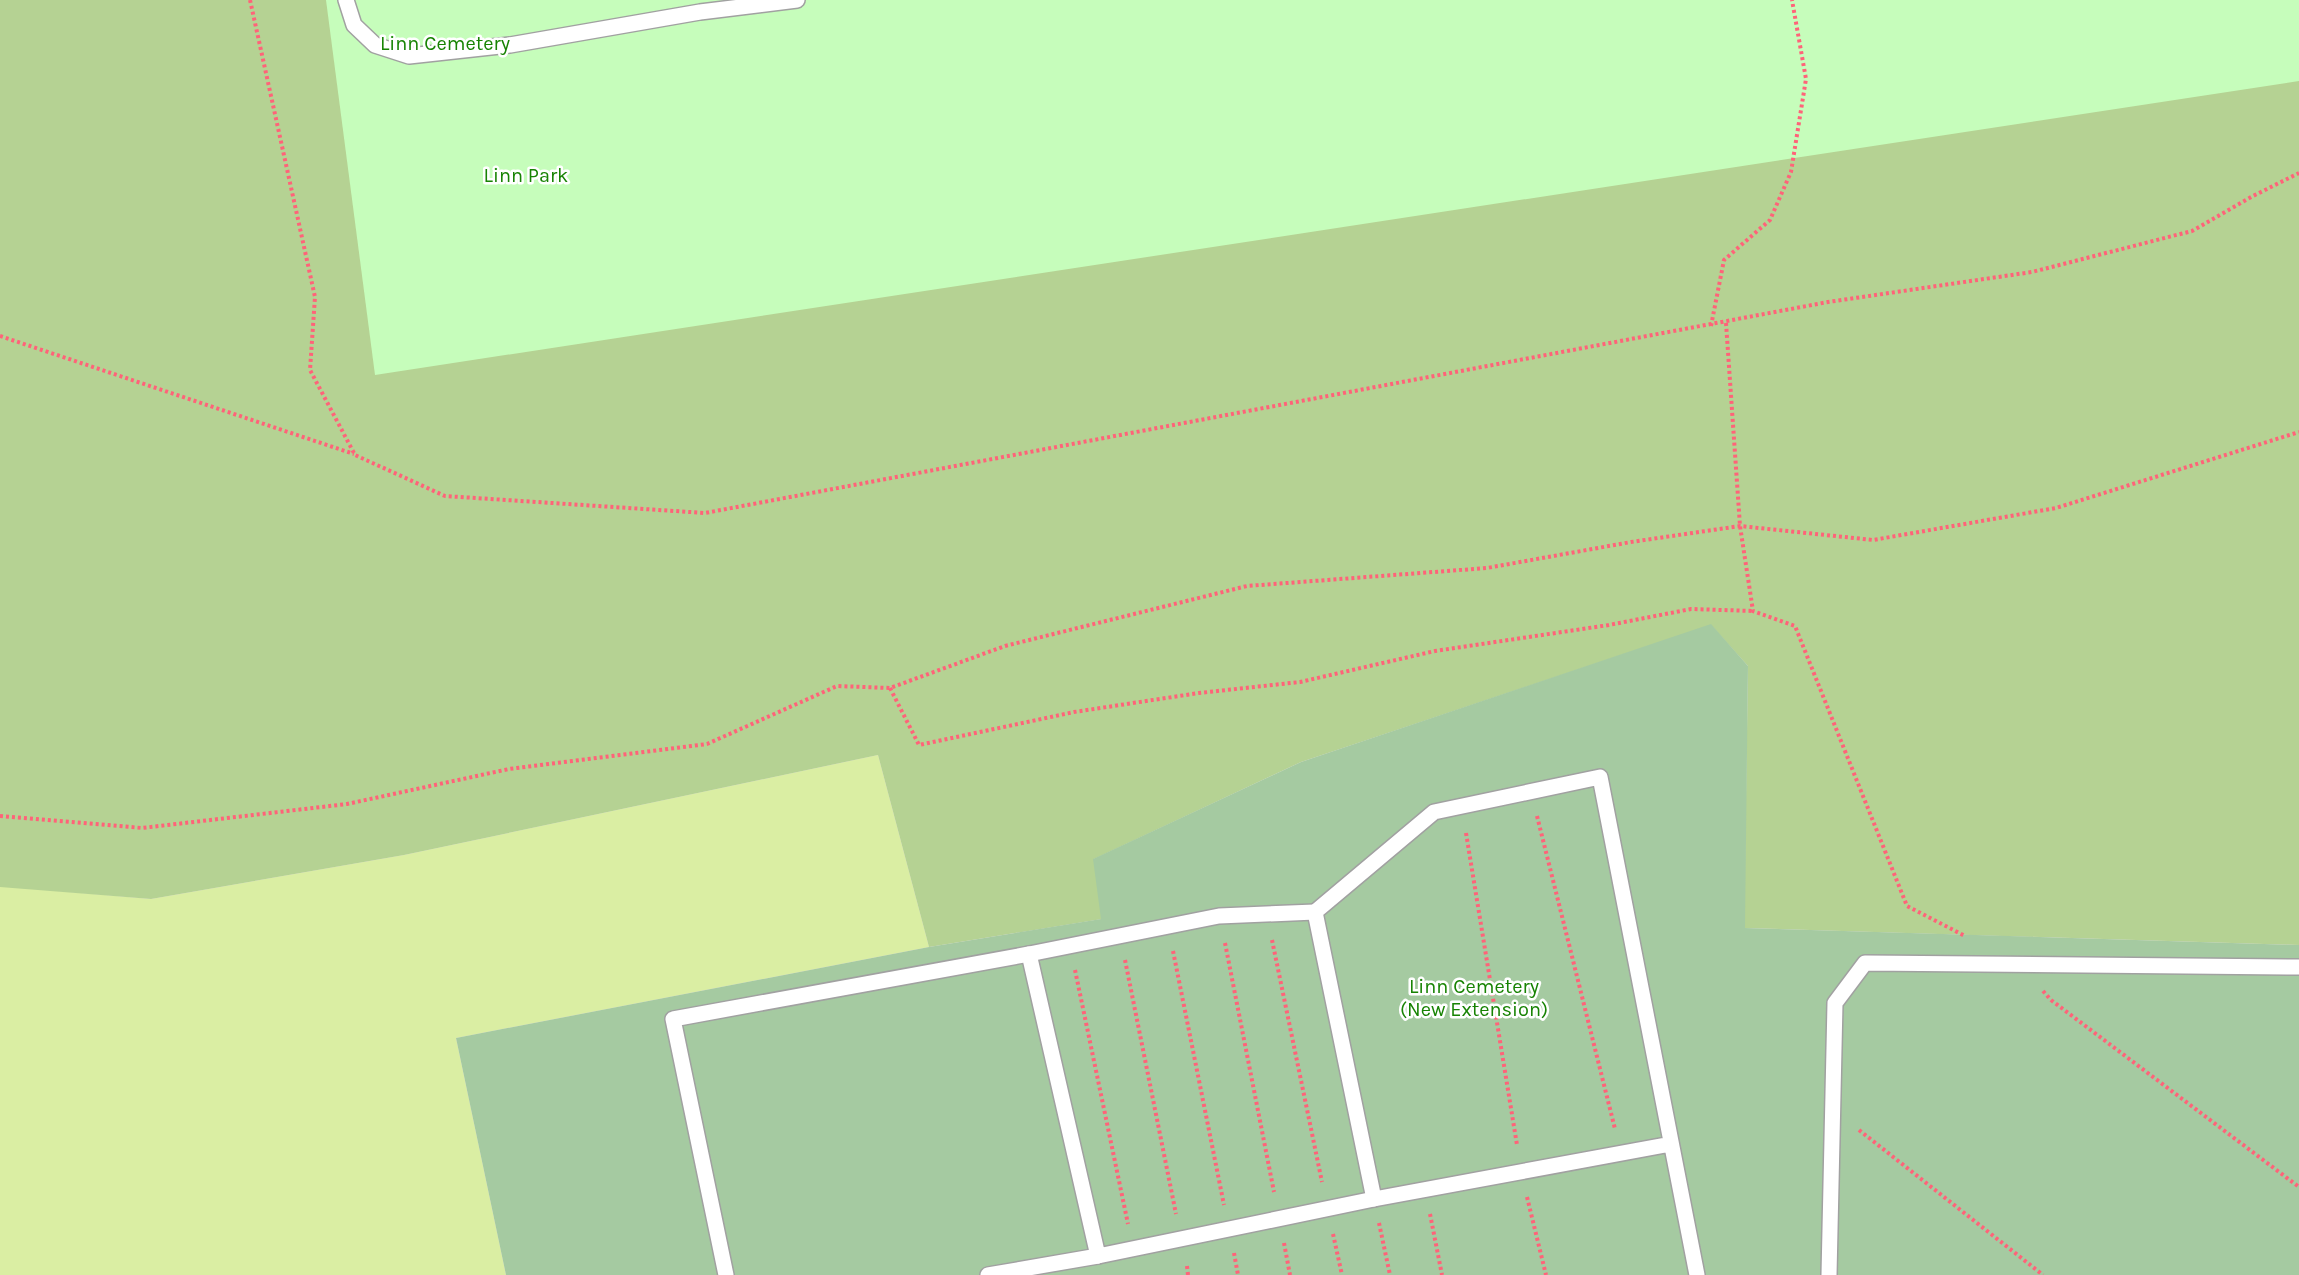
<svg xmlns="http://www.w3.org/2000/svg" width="2299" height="1275" font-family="Karla,sans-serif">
<rect width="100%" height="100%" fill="#efe8e2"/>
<path fill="#daeea3" d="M878,755l51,192 -473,91 50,237h-506v-389l151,13 253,-44z"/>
<path fill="#b5d293" d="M0,0h2299v945l-555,-17 4,-262 -37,-41 -410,137 -207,97 8,60 -173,28 -51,-192 -474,100 -253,44 -151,-12z"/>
<path fill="#a5caa1" d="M1711,624l37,42 -3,262 554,17v330h-1793l-50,-237 473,-91 172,-28 -8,-60 208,-97z"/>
<path fill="#c6fdbb" d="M326,0h1973v81l-1924,294z"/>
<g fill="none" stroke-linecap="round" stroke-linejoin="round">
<defs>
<g id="lane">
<path d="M346,0l8,25 21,20 34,11 101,-11 190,-33 97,-12"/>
<path d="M1315,912l-96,4 -190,38 69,302 276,-57"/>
<path d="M1671,1144l-297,55 -59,-287 119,-100 166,-35 97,498"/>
<path d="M726,1275l-53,-256 356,-65"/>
<path d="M988,1275l110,-19"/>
<path d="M1829,1275l6,-272 30,-40 434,4"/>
</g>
</defs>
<use href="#lane" stroke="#a1a1a1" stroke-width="18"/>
<g stroke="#ff6379" stroke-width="4" stroke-dasharray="3 3" stroke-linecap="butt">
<path d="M250,0l65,297 -5,73 45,85 90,41 260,17 1123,-211 204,-30 160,-41 61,-35 46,-23"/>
<path d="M1726,323l14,203 13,85 42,15 112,280 58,30"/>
<path d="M1711,326l13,-66 46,-40 21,-48 15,-93 -14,-79"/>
<path d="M0,336l354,118"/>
<path d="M890,688l29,57 155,-33 125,-19 101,-11 135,-31 174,-26 82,-16 62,2"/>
<path d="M0,816l142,12 205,-24 162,-35 198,-25 130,-58 53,2 115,-42 242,-60 240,-18 144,-26 109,-16 133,14 183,-32 243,-76"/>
<path d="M1537,816l78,313"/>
<path d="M1466,833l51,312"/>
<path d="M1272,940l50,242"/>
<path d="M1225,943l49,249"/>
<path d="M1173,951l51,254"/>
<path d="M1125,960l51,254"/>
<path d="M1075,970l53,254"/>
<path d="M2043,991l8,9 248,187"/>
<path d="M1859,1130l184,145"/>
<path d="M1527,1197l19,78"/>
<path d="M1430,1214l12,61"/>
<path d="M1379,1223l11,52"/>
<path d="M1333,1234l9,41"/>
<path d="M1284,1243l6,32"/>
<path d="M1234,1253l4,22"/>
<path d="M1187,1266l1,9"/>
</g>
<use href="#lane" stroke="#fff" stroke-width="15"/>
</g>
<g text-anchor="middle" stroke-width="5" stroke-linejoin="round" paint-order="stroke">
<g font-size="20" fill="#178303" stroke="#fff">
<text x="445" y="50">Linn Cemetery</text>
<text x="526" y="182">Linn Park</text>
<text x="1474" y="993">Linn Cemetery<tspan x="1474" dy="23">(New Extension)</tspan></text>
</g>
</g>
</svg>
